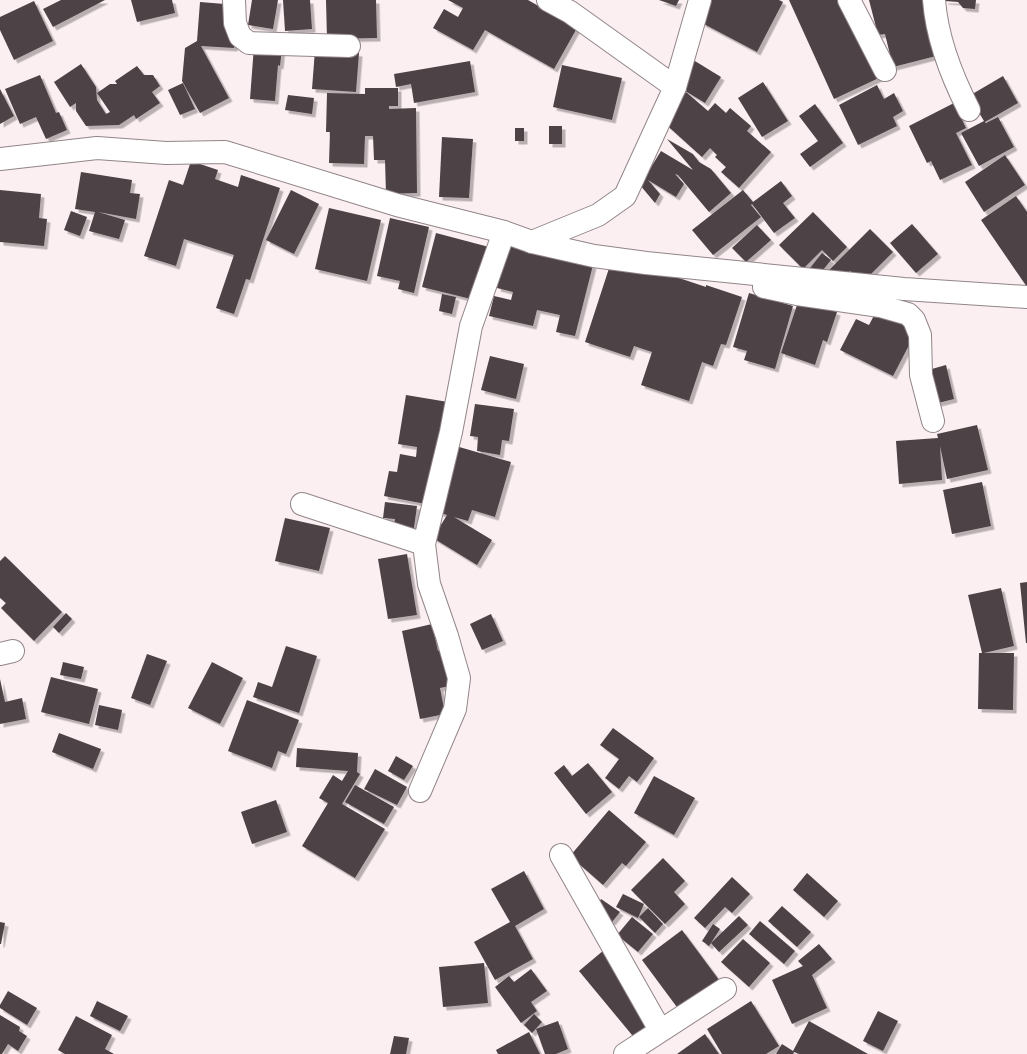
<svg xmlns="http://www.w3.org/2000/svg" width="1027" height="1054" font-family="Ubuntu,sans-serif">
<defs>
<filter id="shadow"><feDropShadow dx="3.5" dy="3.5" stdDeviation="0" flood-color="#0004"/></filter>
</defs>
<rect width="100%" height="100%" fill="#fceff2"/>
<g fill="#4d4245" filter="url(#shadow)">
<path d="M61,0h44l-52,27 -10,-18z"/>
<path d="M131,0h41l3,13 -38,9z"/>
<path d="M252,0h26l-5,29 -25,-4z"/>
<path d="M283,0h27l2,29 -27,2z"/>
<path d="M326,0h50l1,38 -50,1z"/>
<path d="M448,0h80l49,28 -23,41 -69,-39 -12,20 -40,-22 11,-19 14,8 5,-9z"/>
<path d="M659,0h20l-3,6z"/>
<path d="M699,0h80l4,2 -26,50 -55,-29 8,-17z"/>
<path d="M789,0h59l33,77 -47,22z"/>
<path d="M869,0h57l14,55 -47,12 -8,-33 -7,1z"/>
<path d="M945,0h31l-1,9 -12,-1 -5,-6 -13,-1z"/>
<path d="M34,1l19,40 -39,19 -14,-30v-13z"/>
<path d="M200,2l37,3 -3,43 -33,-2 28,52 -29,15 -18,-32 3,-33 12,-7z"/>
<path d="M254,46l28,2 -2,18 -2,-1 -3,36 -25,-2z"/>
<path d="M315,50l44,3 -3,39 -44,-3z"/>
<path d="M690,58l31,19 -16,26 -31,-19z"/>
<path d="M470,61l5,31 -61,11 -3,-19 -15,3 -2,-13z"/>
<path d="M81,64l15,23 1,13 9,14 4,-2 -13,-19 13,-9h7l-2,-3 22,-15 7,9h9l7,11 -8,6 8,11 -24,16 -2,-4 -15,10 -33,1 -10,-15v-8l-6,4 -16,-25z"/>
<path d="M562,65l60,13 -10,42 -59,-13z"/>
<path d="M40,75l16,38 3,-1 8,18 -21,9 -10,-22 -16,7 -15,-35z"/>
<path d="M1003,76l15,27 -33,19 1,1 12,-6 16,30 -35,19 -18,-33 23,-12 -15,-25z"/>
<path d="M763,82l25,39 -26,16 -24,-39z"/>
<path d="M183,83l12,26 -15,6 -12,-25z"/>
<path d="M877,85l7,14 10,-6 9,18 -10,6 4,9 -39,19 -19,-40z"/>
<path d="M365,88h33v18h-9v3l27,-1 1,85 -31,1 -1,-34h-11l-1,-24h-8l-1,28 -35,-1 1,-31h-4l1,-39 38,1z"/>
<path d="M0,89l14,27 -14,8z"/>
<path d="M686,92l22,19 7,-8 11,10 4,-5 21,18 -4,5 24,21 -32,36 -18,-16 5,-5 -11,-10 2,-2 -7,-7 -8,9 -41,-37z"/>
<path d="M288,95l26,3 -2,16 -27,-4z"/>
<path d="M954,103l12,25 -10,5 16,32 -32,15 -9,-19 -4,2 -18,-37z"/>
<path d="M815,104l28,39 -33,24 -10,-13 18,-13 -19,-25z"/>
<rect x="549" y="126" width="13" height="18"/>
<rect x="515" y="128" width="9" height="13"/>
<path d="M442,137l31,2 -4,59 -30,-1z"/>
<path d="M667,139l26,15 6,8 12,7 20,24 -22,19 -31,-37 -3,-1 9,10 -8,13 -28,-17 12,14 -5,9 -15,-18 21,-34 32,19z"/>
<path d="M1005,155l20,30 -41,27 -19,-30z"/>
<path d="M191,161l27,9 -3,9 23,8 3,-12 39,13 -30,92 -4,-1 -12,35 -18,-6 18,-53 -50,-16 -8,27 -32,-10 25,-76 14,5z"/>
<path d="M81,172l51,8 -2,13 10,1 -4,25 -38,-7 27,8 -6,19 -30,-8 6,-19 -20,-3z"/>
<path d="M781,181l11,15 -9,7 12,15 -21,15 -22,-29 -1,1 10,12 -48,38 -21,-25 51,-40 10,12z"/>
<path d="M0,190l41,4 -2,24 8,1 -3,27 -44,-4z"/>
<path d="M291,190l28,14 -25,50 -28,-14z"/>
<path d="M1016,196l11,16v75l-46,-67z"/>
<path d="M329,208l52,12 -14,61 -52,-12z"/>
<path d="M71,211l16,6 -7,19 -16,-6z"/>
<path d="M813,212l34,35 -14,14 -11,-11 -19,19 -24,-24z"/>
<path d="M390,218l39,9 -15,66 -16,-4 2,-8 -23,-5z"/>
<path d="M912,224l26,30 -22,19 -26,-30z"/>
<path d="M757,225l14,15 -25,22 -14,-14z"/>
<path d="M870,229l23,23 -31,31 -12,-12 -18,17 -11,-10z"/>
<path d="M436,233l53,14 -14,53 -53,-13z"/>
<path d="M507,245l86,20 -18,71 -19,-4 4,-17 -23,-5 -4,16 -44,-10 5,-20 17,4 2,-8 -16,-4z"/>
<path d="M822,253l9,7 -12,15 -9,-7z"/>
<path d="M613,256l93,31v-2l36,12 -16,48 -5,-1 -8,22 -11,-4 -13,39 -48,-16 11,-33 -18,-6 -4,11 -45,-15z"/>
<path d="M749,293l44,13 -18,63 -31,-9 3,-9 -14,-4z"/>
<path d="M442,294l14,3 -4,17 -13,-3z"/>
<path d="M799,299l38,13 -10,30 -4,-2 -8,25 -34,-12z"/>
<path d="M879,306l40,20 -26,50 -53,-26 16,-31 13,6z"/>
<path d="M490,356l34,8 -8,35 -35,-9z"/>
<path d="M946,365l8,34 -24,6 -9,-33z"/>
<path d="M406,395l42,7 -17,103 -47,-9 5,-25 8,1 3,-18 16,3 1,-10 -19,-3z"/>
<path d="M475,404l39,5 -5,32 -7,-1 -2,15 -23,-4 1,-14 -8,-1z"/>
<path d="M977,425l11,45 -41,9 -7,-33 2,34 -43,4 -3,-43 42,-3 -1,-4z"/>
<path d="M449,444l62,18 -16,55 -23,-7 -4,11 -14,-4 38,23 -15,25 -44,-27 14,-23 -13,-4z"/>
<path d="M982,482l9,44 -39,8 -9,-44z"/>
<path d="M385,502l32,4 -4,29 -20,-2 2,-14 -12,-1z"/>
<path d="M285,518l45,10 -11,43 -44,-10z"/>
<path d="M407,554l10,61 -29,4 -10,-60z"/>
<path d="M5,556l57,56 -28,29 -33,-33 5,-5 -6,-5v-37z"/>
<path d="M1027,582v61h-1l-6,-60z"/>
<path d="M1001,588l13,58 -30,7h30l-1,57 -35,-1 1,-56h3l-14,-58z"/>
<path d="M66,613l6,6 -13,14 -6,-6z"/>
<path d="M491,614l12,27 -21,9 -12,-26z"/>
<path d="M432,624l6,27 9,-2 8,36 -15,3 5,26 -25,5 -18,-88z"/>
<path d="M286,646l31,10 -18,57 -46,-16 5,-15 14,5z"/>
<path d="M147,654l20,7 -17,44 -19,-7z"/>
<path d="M63,662l21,5 -3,12 -21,-4z"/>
<path d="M212,662l31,16 -23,46 -32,-16z"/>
<path d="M51,677l47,12 -9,35 -48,-12z"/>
<path d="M0,679l5,23 17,-4 4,21 -26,5z"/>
<path d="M247,700l52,20 -13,34 -8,-3 -6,17 -44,-17z"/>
<path d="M99,705l23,5 -4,20 -23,-5z"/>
<path d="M613,728l41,30 -17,24 -8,-6 -10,13 -14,-11 14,-19 -19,-14z"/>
<path d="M59,733l42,16 -8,20 -41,-17z"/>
<path d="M297,748l61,5 -1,19 3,2 -18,30 43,25 -30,49 -53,-32 26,-43 -9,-5 14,-23 9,6 6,-10 -52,-4z"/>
<path d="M396,756l17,10 -9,14 -16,-9z"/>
<path d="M588,763l24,29 -26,22 -32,-41 10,-8 8,11z"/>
<path d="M375,769l32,18 -10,18 -33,-16z"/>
<path d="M654,776l41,22 -21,37 -40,-22z"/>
<path d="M355,785l39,22 -10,17 -39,-22z"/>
<path d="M276,800l11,32 -35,12 -11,-32z"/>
<path d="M609,810l37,32 -20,24 -4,-3 -19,22 -33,-29z"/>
<path d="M663,858l22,23 -11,11 11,12 -20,20 -34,-34z"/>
<path d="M524,871l20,38 -29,17 18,33 -38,21 -21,-38 36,-20 -19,-33z"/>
<path d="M807,873l31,28 -14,16 -31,-27z"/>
<path d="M732,877l18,17 -18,19 -7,-6 -20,21 -11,-10z"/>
<path d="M623,894l21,10 -6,14 -22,-11z"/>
<path d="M601,899l19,13 -8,10 -18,-12z"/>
<path d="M782,906l29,26 -14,15 -29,-26z"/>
<path d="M648,908l15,16 -8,9 -16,-16z"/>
<path d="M739,916l9,9 -29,27 -8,-9 -2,3 -7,-5 11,-17 7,5 -9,14z"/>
<path d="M632,917l21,17 -15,18 -21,-17z"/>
<path d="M760,921l35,30 -11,13 -35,-30z"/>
<path d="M0,922l5,1 -4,21h-1z"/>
<path d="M682,930l43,58 -40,30 -43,-58z"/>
<path d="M743,939l27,24 -21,24 -28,-25z"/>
<path d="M819,944l13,15 -20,16 15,33 -35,16 -20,-44 31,-14 -5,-5z"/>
<path d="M604,950l59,70 -26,21 -58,-70z"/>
<path d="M484,963l4,40 -45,4 -4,-40z"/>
<path d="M531,969l16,22 -16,11 6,9 -16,12 -26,-36 14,-11 5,6z"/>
<path d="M8,991l29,17 -10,17 -27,-17v-3z"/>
<path d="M97,1001l31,15 -8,15 -30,-15z"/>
<path d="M751,1001l28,45 -13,8h-44l-15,-25z"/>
<path d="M878,1011l20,10 -15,30 -20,-10z"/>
<path d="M534,1014l8,8 -10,11 -8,-8z"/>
<path d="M0,1015l20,12 -1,4 8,5 -9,15 -10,-7 -6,10h-2z"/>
<path d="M76,1016l36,19 -7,14 9,5h-49l-7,-4z"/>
<path d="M558,1021l10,28 -12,5h-11l-9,-25z"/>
<path d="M809,1021l34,19 25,14h-69l-5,-2 -1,2h-17l6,-10 11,7z"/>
<path d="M529,1032l11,22h-42l-2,-4z"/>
<path d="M705,1034l14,20h-42z"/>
<path d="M394,1036l15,2 -3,16h-16z"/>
</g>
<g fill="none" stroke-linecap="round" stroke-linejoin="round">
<defs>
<g id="minor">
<path d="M234,0l1,23 5,13 9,7 100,3"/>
<path d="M548,0l22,12 105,75"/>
<path d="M849,0l36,70"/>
<path d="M934,0c3,39 17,75 35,110"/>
<path d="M0,159l97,-11 69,5 59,-1 172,53 107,27 28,10 66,-27 27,-19 50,-109 25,-87"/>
<path d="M532,242l62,14 52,7 258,26 123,8"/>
<path d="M764,287l33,7 83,12 28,8 6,6 6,15 1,40 12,46"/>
<path d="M302,504l122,40"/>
<path d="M0,654l13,-3"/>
<path d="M420,791l35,-82 4,-31 -12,-42 -18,-52 -5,-40 27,-112 20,-106 33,-94"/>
<path d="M561,855l99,175"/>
<path d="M625,1054l100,-65"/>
</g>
</defs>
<use href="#minor" stroke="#918588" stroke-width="24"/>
<use href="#minor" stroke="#fff" stroke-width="22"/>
</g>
</svg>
